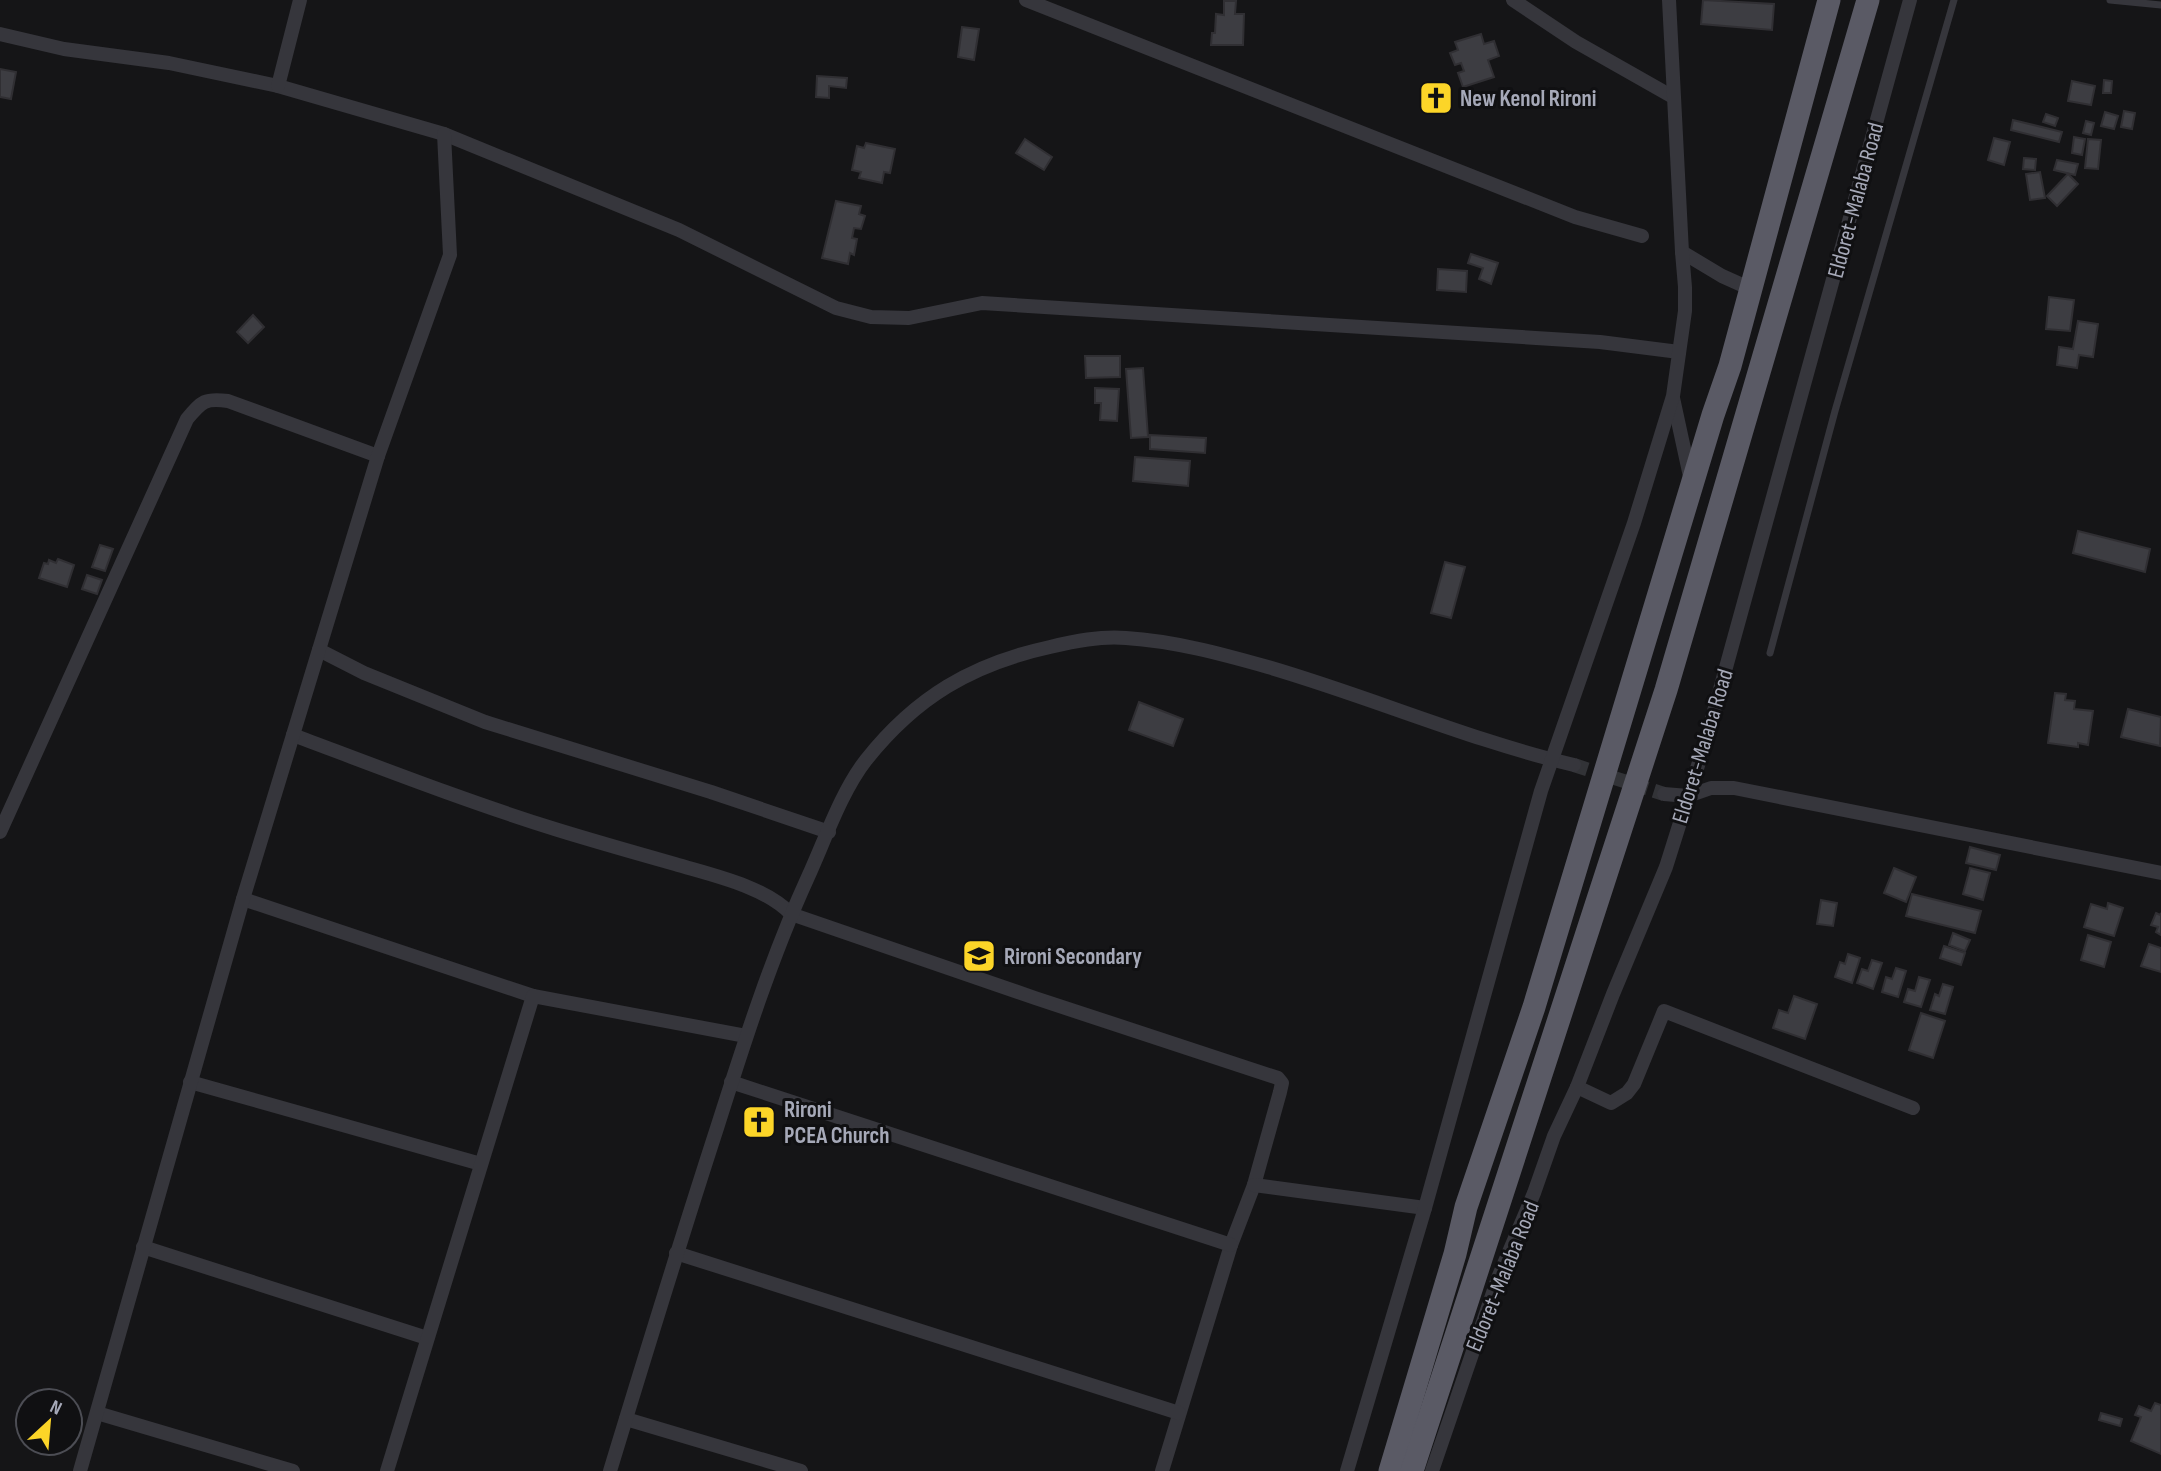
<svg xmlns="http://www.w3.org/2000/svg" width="2161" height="1471" font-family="'Sofia Sans Condensed',sans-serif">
<rect width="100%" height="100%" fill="#151517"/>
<g fill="#3d3d42" stroke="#302f33" stroke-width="2">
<path d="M1703,0l71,4 -2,26 -71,-6z"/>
<path d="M1224,1h12l-1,13h9l-1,31h-32l1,-12h3l1,-19 8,1z"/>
<path d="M962,27l17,2 -5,31 -16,-3z"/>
<path d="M1481,34l3,10 10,-3 5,15 -11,4 6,17 -31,10 -5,-14 6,-2 -3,-8 -6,2 -5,-12 8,-3 -3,-8z"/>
<path d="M0,69l16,3 -5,27 -11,-2z"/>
<path d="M817,76l30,2 -1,10 -17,-2v12l-13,-1z"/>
<path d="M2104,80l8,1 -1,12h-8z"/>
<path d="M2072,81l23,5 -4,19 -23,-4z"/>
<path d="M2124,111l11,2 -3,16 -11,-2z"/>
<path d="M2105,112l13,4 -4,13 -13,-3z"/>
<path d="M2046,114l12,4 -3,8 -12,-4z"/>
<path d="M2013,120l49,12 -3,10 -48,-12z"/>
<path d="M2086,121l8,2 -3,12 -8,-2z"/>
<path d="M2074,137l11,2 -3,16 -10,-2z"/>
<path d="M1994,138l16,4 -6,23 -16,-5z"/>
<path d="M1025,139l27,18 -8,13 -28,-17z"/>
<path d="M2088,139l13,1 -3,29 -13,-1z"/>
<path d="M866,143l29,6 -5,24 -6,-1 -2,11 -23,-5 2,-6 -9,-2 5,-24 7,2z"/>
<path d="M2024,158l12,1 -1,11 -12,-1z"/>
<path d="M2057,160l21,4 -3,11 -21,-5z"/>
<path d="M2040,172l5,26 -15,2 -4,-26z"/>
<path d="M2068,174l10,10 -21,22 -10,-10z"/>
<path d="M836,201l25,5 -2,8 6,2 -4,13 -7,-1 -2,10 5,1 -3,16 -4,-2 -2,11 -26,-6z"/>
<path d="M1471,254l27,9 -7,21 -12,-5 4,-11 -15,-5z"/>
<path d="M1438,269l29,2 -1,21 -29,-2z"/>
<path d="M2049,297l25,3 -4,31 -24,-2z"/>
<path d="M253,315l11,12 -16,16 -11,-11z"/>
<path d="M2078,321l20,3 -5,33 -14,-2 -2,13 -20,-3 2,-18 14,2z"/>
<path d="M1085,356h35v21l-34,1z"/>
<path d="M1143,368l5,69 -17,1 -5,-69z"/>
<path d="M1095,388l24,1 -2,32 -17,-1 1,-17h-6z"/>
<path d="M1150,435l56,3 -1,15 -55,-4z"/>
<path d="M1135,457l55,4 -2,25 -55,-5z"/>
<path d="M2078,531l72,18 -5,23 -72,-19z"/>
<path d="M100,545l13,4 -8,22 -13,-4z"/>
<path d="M58,559l16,6 -7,22 -28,-9 5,-15 4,1 1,-4 7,3z"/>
<path d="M1445,562l20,5 -14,51 -20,-5z"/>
<path d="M87,575l15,5 -5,14 -15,-5z"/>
<path d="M2055,693l11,1 -1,6 10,1 -1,8 19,2 -5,34 -10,-2v4l-30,-4z"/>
<path d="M1139,702l44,17 -10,27 -44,-16z"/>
<path d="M2128,709l33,8 -1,29 -39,-9z"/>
<path d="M1970,847l30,8 -4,15 -30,-7z"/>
<path d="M1894,868l22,9 -10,25 -22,-9z"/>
<path d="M1970,868l20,5 -7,27 -20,-6z"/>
<path d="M1912,894l69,17 -6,22 -69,-17z"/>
<path d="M1821,900l16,3 -4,23 -16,-2z"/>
<path d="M2108,903l15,5 -9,28 -30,-9 7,-23 16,5z"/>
<path d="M2156,913l4,2 1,-2v22l-5,-3 2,-5 -7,-2z"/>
<path d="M1953,933l17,7 -5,11 -16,-6z"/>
<path d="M2088,935l23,7 -7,25 -23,-7z"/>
<path d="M2149,944l12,4v24l-20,-6z"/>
<path d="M1944,946l21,7 -4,12 -21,-7z"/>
<path d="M1848,954l12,4 -8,25 -17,-6 5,-15 5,2z"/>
<path d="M1872,960l10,3 -9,26 -16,-6 5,-14 6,2z"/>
<path d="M1896,968l10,3 -8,26 -16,-5 4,-15 6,2z"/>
<path d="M1919,977l11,3 -9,27 -17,-5 4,-13 7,2z"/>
<path d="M1943,984l10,3 -8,27 -15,-4 5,-16 4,2z"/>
<path d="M1794,996l23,8 -12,35 -32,-11 6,-18 9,3z"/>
<path d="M1921,1013l24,8 -12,37 -24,-8z"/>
<path d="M2155,1403l6,2v49l-30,-13 10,-24 -6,-2 4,-9 12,5z"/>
<path d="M2101,1413l21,6 -2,7 -21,-6z"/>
</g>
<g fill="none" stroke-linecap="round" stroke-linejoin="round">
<path stroke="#323337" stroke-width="14" stroke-dasharray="14 7" stroke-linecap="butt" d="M1574,765l90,29"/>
<g stroke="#36363c" stroke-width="7">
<path d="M2110,0l51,5"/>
<path d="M1770,653l65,-242 119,-411"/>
</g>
<g stroke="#36363c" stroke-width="14">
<path d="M1026,0l549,217 67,19"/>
<path d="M1513,0l63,42 97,55"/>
<path d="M0,34l64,15 105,14 109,23 166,48 235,96 157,78 35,9 38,1 73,-15 618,39 79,10"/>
<path d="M278,86l22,-86"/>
<path d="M1682,252l40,24 29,13"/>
<path d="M1673,398l18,83"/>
<path d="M319,650l45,23 121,49 226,70 118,40"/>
<path d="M293,735c88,33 175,67 265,95 39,12 78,23 117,34 37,11 89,22 116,50l244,84 243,80 4,5 -2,9 -26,93 -23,60 -69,226"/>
<path d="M1664,794l24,2 23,-8h23l427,85"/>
<path d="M0,832l187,-413c15,-18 18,-21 41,-18l150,55"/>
<path d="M243,899l290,97"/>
<path d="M190,1082l291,82"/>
<path d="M731,1082l500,163"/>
<path d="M1577,1087l34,16 16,-10 7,-9 30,-73 249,97"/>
<path d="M1254,1185l171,23"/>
<path d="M143,1247l284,91"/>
<path d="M676,1253l503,160"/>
<path d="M97,1413l196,58"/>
<path d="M626,1419l175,52"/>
<path d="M80,1471l163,-572 50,-164 85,-279 72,-201 -6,-121"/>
<path d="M387,1471l146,-475 213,40"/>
<path d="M610,1471c35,-115 70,-229 107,-343 27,-85 54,-170 91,-251 17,-37 33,-85 58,-117 50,-63 106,-96 184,-113 25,-6 50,-11 76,-9 48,3 96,16 142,29 103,30 201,73 306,98"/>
<path d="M1347,1471l78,-263 116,-417 93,-268 39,-127 12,-85v-24l-3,-35 -13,-252"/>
<path d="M1432,1471l66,-193 36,-85 20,-57 23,-49 36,-93 53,-127 40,-127 204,-740"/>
</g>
<g stroke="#5a5a65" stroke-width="23">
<path d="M1390,1471l65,-217 11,-47 68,-200 179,-592 17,-49 99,-366"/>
<path d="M1412,1471l254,-781 202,-690"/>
</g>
</g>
<defs>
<symbol id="church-square" viewBox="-11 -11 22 22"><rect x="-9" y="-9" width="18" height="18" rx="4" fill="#fcd528" stroke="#101012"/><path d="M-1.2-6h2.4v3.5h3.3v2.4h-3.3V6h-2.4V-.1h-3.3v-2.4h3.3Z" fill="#111"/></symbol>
<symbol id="school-square" viewBox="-11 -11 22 22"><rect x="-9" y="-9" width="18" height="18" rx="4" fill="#fcd528" stroke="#101012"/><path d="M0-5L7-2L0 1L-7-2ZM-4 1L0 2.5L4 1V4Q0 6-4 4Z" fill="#111"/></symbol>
</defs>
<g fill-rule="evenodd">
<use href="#church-square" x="1417" y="79" width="38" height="38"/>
<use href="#school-square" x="960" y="937" width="38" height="38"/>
<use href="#church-square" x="740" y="1103" width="38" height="38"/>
</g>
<g text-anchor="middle" stroke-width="6" stroke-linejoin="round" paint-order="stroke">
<g font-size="23" font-weight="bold" fill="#a6a9b8" stroke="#101012" text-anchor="start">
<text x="1460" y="106">New Kenol Rironi</text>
<text x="1004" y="964">Rironi Secondary</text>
<text x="784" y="1117">Rironi<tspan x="784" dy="26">PCEA Church</tspan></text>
</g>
<g font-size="23" fill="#a6a9b8" stroke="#101012">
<text transform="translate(1855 200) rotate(-75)" y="8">Eldoret-Malaba Road</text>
<text transform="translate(1702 746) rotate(-73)" y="8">Eldoret-Malaba Road</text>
<text transform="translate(1502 1276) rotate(-68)" y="8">Eldoret-Malaba Road</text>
</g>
</g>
<g transform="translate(49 1422) rotate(26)"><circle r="33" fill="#101012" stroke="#4c4d54" stroke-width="2"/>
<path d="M0-5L12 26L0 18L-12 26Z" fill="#fcd528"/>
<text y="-10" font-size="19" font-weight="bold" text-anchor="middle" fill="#a6a9b8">N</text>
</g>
</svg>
